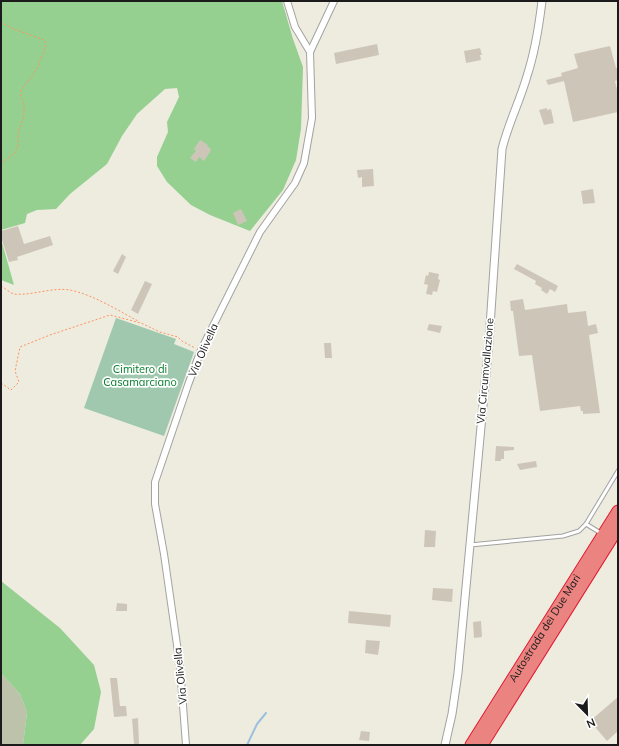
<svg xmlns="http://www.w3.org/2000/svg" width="619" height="746" font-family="Mulish,sans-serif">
<rect width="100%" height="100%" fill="#edecdf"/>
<path fill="#bdc2aa" d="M1,673l19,21 7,18 -4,33h-22z"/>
<g fill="#95d091">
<path d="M1,1h281l11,38 10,28 -2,62 -5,31 -13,30 -33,41 -40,-16 -19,-10 -24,-23 -10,-16v-9l11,-25 -1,-10 12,-25 -2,-9 -12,1 -28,25 -15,22 -15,28 -37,30 -14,15 -19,1 -10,4 -2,9 -24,7z"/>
<path d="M1,239l13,46 -13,-5z"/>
<path d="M1,581l59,47 34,37 7,27 -7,37 -14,16h-57l4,-33 -7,-18 -19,-21z"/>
</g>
<path fill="#9fc8ae" d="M116,318l60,21 -2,5 20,8 -30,84 -80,-28z"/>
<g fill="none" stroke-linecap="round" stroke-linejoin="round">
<path stroke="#9cc0df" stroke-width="2" d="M247,745l10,-21 9,-11"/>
</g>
<g fill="#cdc6b8">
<path d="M377,44l2,11 -43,9 -2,-11z"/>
<path d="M610,46l6,22h2v12l-3,1 3,13v18l-45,10 -9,-41 -16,4 -2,-5 16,-4 -1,-3 17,-5 -4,-14z"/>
<path d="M480,48l2,7h-2l1,5 -15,3 -2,-12z"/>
<path d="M547,108v2l4,-1 3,14 -10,2 -5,-15z"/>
<path d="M200,140l8,5 -1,1 4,3 -1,3 -6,9 -5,-4 -3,5 -6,-4 6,-7 -2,-2z"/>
<path d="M373,169l1,17 -12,1v-10l-4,1 -1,-8z"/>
<path d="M593,189l2,14 -12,1 -2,-13z"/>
<path d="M241,209l6,12 -9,4 -5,-12z"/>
<path d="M18,226l6,18 26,-8 3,9 -36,12 1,3 -9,2 -8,-25v-6z"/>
<path d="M122,254l4,3 -8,17 -5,-3z"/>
<path d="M517,264l41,22 -3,6 -5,-3 -3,5 -6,-4 1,-2 -7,-4 1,-3 -22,-12z"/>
<path d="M429,272l10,2 -1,5 2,1 -3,12 -4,-1 -1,4 -6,-1 2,-9 -4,-1 2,-9 2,1z"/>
<path d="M145,281l7,3 -14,30 -7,-4z"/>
<path d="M523,299l2,11 42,-6 1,9 18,-2 2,15 8,-2 2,9 -9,2 11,78 -17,1v-3h-2l-1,-5 -40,5 -8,-56 -13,1 -6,-45h-2l-1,-10z"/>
<path d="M429,324l13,2 -2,7 -13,-3z"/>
<path d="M324,343h7l1,15h-7z"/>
<path d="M496,446l18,1v3l-10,1v8h-3v2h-6z"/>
<path d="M536,461l1,6 -17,3 -3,-6z"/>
<path d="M425,530l11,1 -1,16h-11z"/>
<path d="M433,588l20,1 -1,13 -20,-2z"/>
<path d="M117,603l10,1v7h-11z"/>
<path d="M349,611l42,4 -1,12 -42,-4z"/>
<path d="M481,621l1,16 -8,1 -1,-16z"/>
<path d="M366,640l14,1 -2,14 -13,-2z"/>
<path d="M110,678h7l3,28h6l1,10 -13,1z"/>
<path d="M618,697v34l-11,10 -17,-20z"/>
<path d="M138,718l1,26h-5l-2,-25z"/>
<path d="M361,731l9,1 -1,9 -10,-1z"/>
</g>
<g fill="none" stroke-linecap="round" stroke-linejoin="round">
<defs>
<g id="service">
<path d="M586,524l13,8"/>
<path d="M470,545l93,-9 16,-5 7,-7 32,-53"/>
</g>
<g id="minor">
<path d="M287,1l8,26 15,25"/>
<path d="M186,745l-6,-79 -16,-112 -9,-50v-22l33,-97 13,-35 59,-118 35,-49 9,-20 8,-45 -2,-66 24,-51"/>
</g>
<path id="tertiary" d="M445,745l7,-31 6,-41 31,-332 13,-192c6,-25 18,-48 25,-73 8,-24 12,-50 15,-75"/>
<g id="motorway">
<path id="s1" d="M471,745l147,-234"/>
<path d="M482,745l136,-217"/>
</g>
</defs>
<use href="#service" stroke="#a2a2a2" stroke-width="5"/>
<use href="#minor" stroke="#a2a2a2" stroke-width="8"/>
<use href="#tertiary" stroke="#a2a2a2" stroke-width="9"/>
<use href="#motorway" stroke="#df1830" stroke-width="13"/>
<g stroke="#ff935e" stroke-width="1" stroke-dasharray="2 2" stroke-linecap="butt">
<path d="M1,22l10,6 33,12 2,5 -9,24 -16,22v6l3,8v11l-6,16v14l-5,9 -12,8"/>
<path d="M1,286c4,2 9,7 13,8 17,2 38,-7 56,-4 24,5 47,20 68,31"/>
<path d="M1,383l10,7 8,-8 -4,-11 5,-24 30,-12 60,-20 31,8 19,9 18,5 4,4 13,7"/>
</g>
<use href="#service" stroke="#fff" stroke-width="3"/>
<use href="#minor" stroke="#fff" stroke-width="6"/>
<use href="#tertiary" stroke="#fff" stroke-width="7"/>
<use href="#motorway" stroke="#eb8480" stroke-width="11"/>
</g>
<g text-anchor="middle" stroke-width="3.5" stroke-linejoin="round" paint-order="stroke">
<g font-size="11" fill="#1b1b1b" stroke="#fff">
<text transform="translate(203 350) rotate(-66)" y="4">Via Olivella</text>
<text transform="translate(485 371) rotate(-85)" y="4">Via Circumvallazione</text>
<text dy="4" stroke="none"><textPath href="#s1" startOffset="138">Autostrada dei Due Mari</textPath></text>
<text transform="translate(180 676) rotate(-96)" y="4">Via Olivella</text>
</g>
<g font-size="11" fill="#047d29" stroke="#fff">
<text x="140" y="373">Cimitero di<tspan x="140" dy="13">Casamarciano</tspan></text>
</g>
</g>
<rect width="619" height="746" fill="none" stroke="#1b1b1b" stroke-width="4"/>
<g transform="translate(587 714) rotate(157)" stroke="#ffffff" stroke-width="3" paint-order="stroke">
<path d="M0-3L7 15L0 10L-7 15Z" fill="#1b1b1b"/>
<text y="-6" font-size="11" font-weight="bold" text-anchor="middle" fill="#1b1b1b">N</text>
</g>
</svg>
